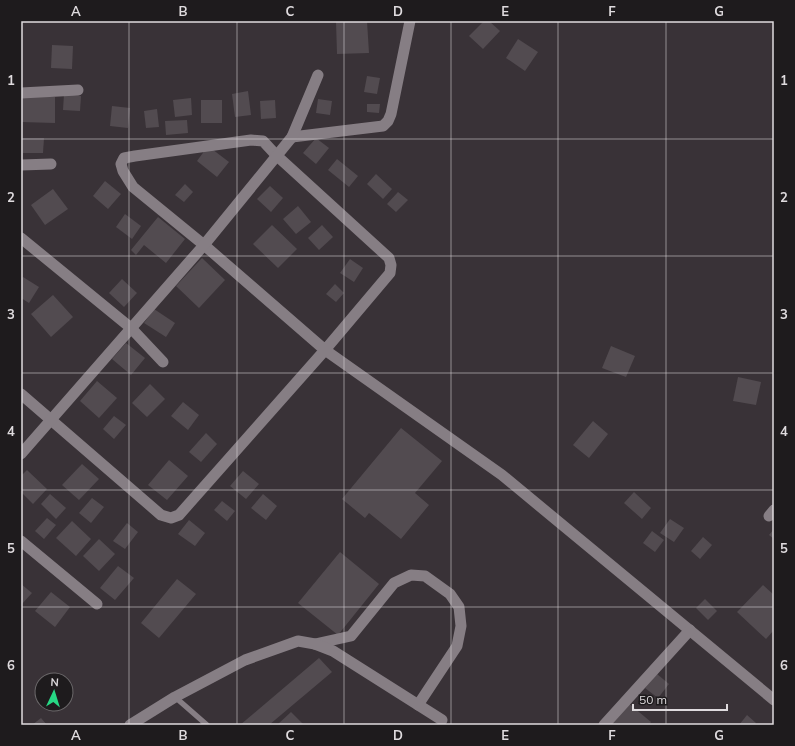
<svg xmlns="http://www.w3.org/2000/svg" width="795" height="746" font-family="Mulish,sans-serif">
<rect width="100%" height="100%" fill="#393237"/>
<g fill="#524b50">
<path d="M336,21h31l2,32 -32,1z"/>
<path d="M484,21h5l11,10 -17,18 -14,-13z"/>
<path d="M518,39l20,13 -13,19 -19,-13z"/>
<path d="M52,45l21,1 -1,23 -21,-1z"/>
<path d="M367,76l13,2 -3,16 -13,-2z"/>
<path d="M248,91l3,24 -16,2 -3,-23z"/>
<path d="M64,94l17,2 -1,15 -17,-1z"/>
<path d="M21,96l34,1v26l-34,-1z"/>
<path d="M191,98l1,17 -17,2 -2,-17z"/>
<path d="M318,99l14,2 -2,14 -14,-2z"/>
<rect x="201" y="100" width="21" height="23"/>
<path d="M275,100l1,18 -15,1 -1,-18z"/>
<path d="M367,104h13l-1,9 -12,-1z"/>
<path d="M112,106l18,2 -2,20 -18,-2z"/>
<path d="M157,109l2,18 -13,1 -2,-17z"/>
<path d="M187,120l1,13 -22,2 -1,-14z"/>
<path d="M23,138h21l-1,15h-20z"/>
<path d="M316,138l13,10 -13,16 -13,-11z"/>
<path d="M208,146l21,16 -12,15 -20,-16z"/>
<path d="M337,159l21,17 -9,11 -21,-17z"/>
<path d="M376,174l16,15 -9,10 -16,-15z"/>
<path d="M105,181l16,13 -13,15 -15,-13z"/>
<path d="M185,184l8,8 -9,10 -9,-7z"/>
<path d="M270,186l13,12 -12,14 -14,-13z"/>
<path d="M53,189l15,20 -23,16 -14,-20z"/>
<path d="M398,192l10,8 -12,12 -9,-8z"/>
<path d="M298,206l13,16 -15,12 -13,-15z"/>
<path d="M125,214l16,12 -9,13 -16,-12z"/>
<path d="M158,217l27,22 -19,24 -22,-18 -8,10 -5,-5z"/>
<path d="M272,225l25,24 -19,19 -25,-24z"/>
<path d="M322,225l11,12 -14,13 -11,-12z"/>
<path d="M202,258l23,22 -26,28 -23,-22z"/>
<path d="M350,259l13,9 -9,14 -14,-9z"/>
<path d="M23,277l16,10 -10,16 -8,-5v-18z"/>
<path d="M122,279l15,14 -13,14 -15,-14z"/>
<path d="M335,284l9,9 -8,9 -10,-8z"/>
<path d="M53,295l20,22 -22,20 -20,-23z"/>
<path d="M154,309l21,14 -9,14 -22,-14z"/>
<path d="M126,343l19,15 -14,17 -19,-16z"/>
<path d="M611,346l24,10 -9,21 -24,-9z"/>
<path d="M738,377l23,5 -5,23 -23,-4z"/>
<path d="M97,381l20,17 -18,20 -19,-17z"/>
<path d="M150,384l15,15 -18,18 -15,-14z"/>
<path d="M183,402l16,13 -11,15 -17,-14z"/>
<path d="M114,416l12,9 -12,14 -11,-10z"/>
<path d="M593,421l15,13 -19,24 -16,-13z"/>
<path d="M401,428l41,33 -27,32 14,12 -28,34 -32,-26 -4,5 -23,-19z"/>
<path d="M206,433l11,11 -16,18 -12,-10z"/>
<path d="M169,460l19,16 -21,24 -19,-15z"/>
<path d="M82,464l17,15 -20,21 -17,-15z"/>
<path d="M27,470l20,19 -14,15 -12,-12v-16z"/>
<path d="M243,471l16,13 -13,15 -16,-13z"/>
<path d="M634,492l17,16 -9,11 -18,-16z"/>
<path d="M50,494l16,14 -10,11 -15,-15z"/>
<path d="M263,494l14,12 -11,14 -15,-12z"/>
<path d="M92,498l12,9 -13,16 -12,-10z"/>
<path d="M222,501l13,10 -8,10 -13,-11z"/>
<path d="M47,518l9,7 -12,14 -9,-8z"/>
<path d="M670,519l14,9 -10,14 -14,-9z"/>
<path d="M189,520l16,13 -10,13 -17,-12z"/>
<path d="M72,521l19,18 -15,17 -20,-18z"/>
<path d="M127,523l11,9 -13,17 -12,-8z"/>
<path d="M774,529v10l-5,-4z"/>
<path d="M652,531l12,9 -9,12 -12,-9z"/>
<path d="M703,537l9,8 -12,14 -9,-8z"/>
<path d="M99,539l16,15 -16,17 -16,-15z"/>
<path d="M340,552l39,32 -41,51 -40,-32z"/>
<path d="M118,566l16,12 -19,22 -15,-12z"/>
<path d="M177,579l19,15 -37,44 -18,-15z"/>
<path d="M21,584l11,9 -11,12z"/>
<path d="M763,585l11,10v35l-8,9 -29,-27z"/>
<path d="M51,592l19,15 -15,20 -20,-16z"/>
<path d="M705,599l12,12 -9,9 -12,-12z"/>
<path d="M319,658l13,14 -63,53h-29z"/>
<path d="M657,674l12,10 -11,14 -13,-10z"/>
<path d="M627,702l24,20 -2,3h-41z"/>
<path d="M291,712l13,13h-27z"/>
<path d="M747,715l9,8 -2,2h-15z"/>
<path d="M41,718l6,7h-15z"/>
</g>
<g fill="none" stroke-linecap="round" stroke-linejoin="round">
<path stroke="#867e84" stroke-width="5.5" d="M175,697l32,28"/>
<g stroke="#867e84" stroke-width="11">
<path d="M21,93l57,-3"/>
<path d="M292,137l91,-11 5,-5 3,-7 19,-93"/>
<path d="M21,165l30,-1"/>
<path d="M21,238l110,90 32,34"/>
<path d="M21,394l140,121 10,3 8,-3 146,-165 65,-77 1,-8 -2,-7 -113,-103 -13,-14 -12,-1 -116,16 -11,2 -3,6 2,7 10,16 71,58 121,105 177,125 272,225"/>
<path d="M21,454l183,-209 88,-108 26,-62"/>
<path d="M769,516l5,-6"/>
<path d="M21,541l76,63"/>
<path d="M315,644l36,-8 43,-53 17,-8 14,1 25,18 9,13 2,19 -4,20 -39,59"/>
<path d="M130,725l45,-28 70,-37 53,-19 17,3 18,7 109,69"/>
<path d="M604,725l86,-95"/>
</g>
</g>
<path fill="none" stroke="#dfdbde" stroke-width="1" stroke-opacity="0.55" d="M129,21v704M237,21v704M344,21v704M451,21v704M558,21v704M666,21v704M21,139h753M21,256h753M21,373h753M21,490h753M21,607h753"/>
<rect width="795" height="746" fill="none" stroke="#1e1b1d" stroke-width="44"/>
<g transform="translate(54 692) rotate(4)"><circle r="19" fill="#1e1b1d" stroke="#6b686a"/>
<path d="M0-3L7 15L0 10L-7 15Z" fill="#27d885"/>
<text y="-6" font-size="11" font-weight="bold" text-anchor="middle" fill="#dfdbde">N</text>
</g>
<path d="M633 704v6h94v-6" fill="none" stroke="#dfdbde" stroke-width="2"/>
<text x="639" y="704" font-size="12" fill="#dfdbde" stroke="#1e1b1d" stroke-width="3" paint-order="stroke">50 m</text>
<rect x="22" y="22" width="751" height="702" fill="none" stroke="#dfdbde" stroke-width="1.5"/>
<g font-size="13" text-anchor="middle" font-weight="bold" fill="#dfdbde">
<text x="76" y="16">A</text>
<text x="183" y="16">B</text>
<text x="290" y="16">C</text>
<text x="398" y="16">D</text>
<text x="505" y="16">E</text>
<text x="612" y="16">F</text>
<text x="719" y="16">G</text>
<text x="11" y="85">1</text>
<text x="784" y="85">1</text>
<text x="11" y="202">2</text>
<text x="784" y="202">2</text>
<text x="11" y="319">3</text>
<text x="784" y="319">3</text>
<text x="11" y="436">4</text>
<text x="784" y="436">4</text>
<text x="11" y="553">5</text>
<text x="784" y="553">5</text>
<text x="11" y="670">6</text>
<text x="784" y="670">6</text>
<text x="76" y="740">A</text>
<text x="183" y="740">B</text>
<text x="290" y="740">C</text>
<text x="398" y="740">D</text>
<text x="505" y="740">E</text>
<text x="612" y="740">F</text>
<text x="719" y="740">G</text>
</g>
</svg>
